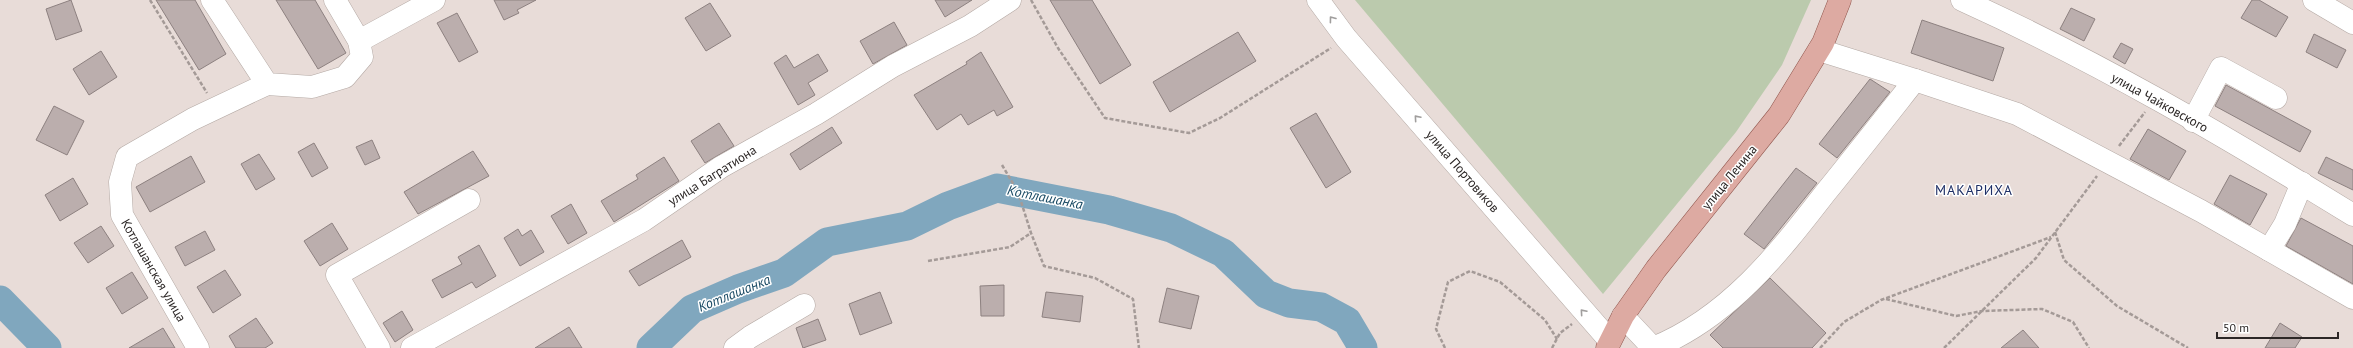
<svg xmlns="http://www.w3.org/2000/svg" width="2353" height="348" font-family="'PT Sans',sans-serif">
<rect width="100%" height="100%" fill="#e8dcd8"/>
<path fill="#bbcaad" d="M1355,0h456l-29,65 -46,67 -133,162z"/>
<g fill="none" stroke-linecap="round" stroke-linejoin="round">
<g stroke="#80a7be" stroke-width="29">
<path d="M0,300l47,48"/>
<path d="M651,348l41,-39 46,-20 46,-16 43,-31 80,-16 41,-20 49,-18 112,22 62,18 52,25 43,41 23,9 32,4 26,14 16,27"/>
</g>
</g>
<g fill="#bbaead" stroke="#8d8180">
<path d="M71,0l11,31 -26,9 -10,-31z"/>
<path d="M156,0h39l31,54 -27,16z"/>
<path d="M276,0h39l31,53 -28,16z"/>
<path d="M494,0h42l-19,10 2,3 -15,7z"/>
<path d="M935,0h37l-27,17z"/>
<path d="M1050,0h42l39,65 -31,19z"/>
<path d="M2252,0h7l29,17 -12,20 -35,-19z"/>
<path d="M710,3l21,33 -25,15 -21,-33z"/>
<path d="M2071,8l24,11 -11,22 -24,-12z"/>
<path d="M457,13l21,39 -19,10 -22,-39z"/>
<path d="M1922,20l82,28 -11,33 -82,-28z"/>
<path d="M894,22l13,23 -34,19 -13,-23z"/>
<path d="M1238,32l18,29 -86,51 -17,-30z"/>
<path d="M2314,34l32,16 -9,18 -31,-16z"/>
<path d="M2121,43l12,6 -8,15 -12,-7z"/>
<path d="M101,51l16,26 -28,18 -16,-26z"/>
<path d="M981,52l32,55 -16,9 -3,-6 -26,15 -7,-11 -24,16 -23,-35 53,-31 -1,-2z"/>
<path d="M818,54l10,17 -20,12 7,12 -17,10 -24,-42 12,-8 8,13z"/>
<path d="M1870,79l20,13 -53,66 -18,-14z"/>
<path d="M2226,85l85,46 -11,21 -85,-46z"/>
<path d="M54,106l30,15 -17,34 -31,-15z"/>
<path d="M1316,113l35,59 -25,16 -36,-60z"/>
<path d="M719,123l15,23 -29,17 -14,-22z"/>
<path d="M832,127l10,16 -42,27 -10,-16z"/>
<path d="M2148,129l38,22 -17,29 -39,-21z"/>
<path d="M372,140l8,18 -15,7 -9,-18z"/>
<path d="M314,143l14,25 -16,9 -14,-25z"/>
<path d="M473,151l16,25 -71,38 -14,-22z"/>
<path d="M259,154l16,25 -19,11 -15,-26z"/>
<path d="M191,156l14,26 -55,30 -14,-25z"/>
<path d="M664,157l15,24 -65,41 -13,-21 37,-22 -2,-4z"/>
<path d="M2326,157l27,13v20l-35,-17z"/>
<path d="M1796,168l21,15 -53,66 -20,-15z"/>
<path d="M2230,175l37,19 -17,31 -36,-21z"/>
<path d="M73,178l15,26 -28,17 -15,-26z"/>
<path d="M571,204l16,29 -19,11 -17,-28z"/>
<path d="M2301,218l52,28v38l-67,-38z"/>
<path d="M332,223l16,26 -28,17 -16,-25z"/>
<path d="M101,226l13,20 -26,17 -14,-20z"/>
<path d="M518,229l4,7 9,-6 13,22 -24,14 -16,-28z"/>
<path d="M205,231l10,19 -30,16 -10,-19z"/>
<path d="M682,240l9,17 -52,29 -10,-15z"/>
<path d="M479,245l17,31 -20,12 -4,-6 -30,16 -10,-18 30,-16 -4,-7z"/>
<path d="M225,270l16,25 -28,18 -16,-26z"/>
<path d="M132,272l16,26 -26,16 -16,-26z"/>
<path d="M1770,278l56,55 -14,15h-89l-13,-13z"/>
<path d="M1004,285v31h-23l-1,-30z"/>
<path d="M1167,288l32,8 -8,33 -32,-7z"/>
<path d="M880,292l12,31 -32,12 -11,-31z"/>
<path d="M1046,292l37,4 -3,26 -38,-5z"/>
<path d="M402,311l11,19 -18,12 -12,-19z"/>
<path d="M256,318l17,25 -8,5h-29l-7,-12z"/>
<path d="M818,319l8,21 -23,8 -7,-20z"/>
<path d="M2280,323l22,14 -7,11h-30z"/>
<path d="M569,327l13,21h-47z"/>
<path d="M163,328l12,20h-46z"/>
<path d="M2023,330l16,18h-38z"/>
</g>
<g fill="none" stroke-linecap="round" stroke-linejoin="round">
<defs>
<g id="minor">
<path d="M212,0l55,84 45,3 33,-10 17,-20 -3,-16 -24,-41"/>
<path d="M1318,0l28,38 264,303"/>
<path d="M1962,0c135,61 265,137 391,215"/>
<path d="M2314,0l39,23"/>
<path d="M359,41l75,-41"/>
<path d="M1915,80l102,34 184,97 152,87"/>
<path d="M2193,121l28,-53 55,30"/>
<path d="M2269,250l16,-26 17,-41"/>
<path d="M1623,316l30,32"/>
<path d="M198,348l-76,-133 -2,-33 7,-25 66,-38 74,-35"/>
<path d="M379,348l-42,-73 132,-75"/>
<path d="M412,348l232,-128 77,-53 95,-53 77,-48 77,-40 40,-26"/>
<path d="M735,348l15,-11 54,-32"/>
<path d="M1653,348c75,-30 125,-94 173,-156 30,-37 59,-74 89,-112l-96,-30"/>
</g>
<path id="major" d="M1607,348l16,-32 33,-47 123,-154 44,-72 17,-43"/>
</defs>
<use href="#minor" stroke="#b4a9a4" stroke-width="23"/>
<use href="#major" stroke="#91574e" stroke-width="23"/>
<g stroke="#a49a97" stroke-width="2.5" stroke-dasharray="4 2" stroke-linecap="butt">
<path d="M150,0l57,93"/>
<path d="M1031,0l27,48 47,70 84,15 31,-15 111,-70"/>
<path d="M2119,146l26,-34"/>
<path d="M1002,165l16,27 13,41 13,33 51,12 38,21 6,49"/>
<path d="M2055,232l9,28 53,46 71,42"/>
<path d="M928,261l82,-14 21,-14"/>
<path d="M1886,299l70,17 26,-5 60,-2 31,13 16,26"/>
<path d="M1445,348l-9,-19 12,-47 22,-11 30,11 45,38 12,19"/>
<path d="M1552,348l8,-15 12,-9"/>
<path d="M1820,348l24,-26 37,-22 170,-63"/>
<path d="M1944,348l92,-90 61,-82"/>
</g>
<use href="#minor" stroke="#fff" stroke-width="22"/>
<use href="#major" stroke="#ddaaa2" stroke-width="22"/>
</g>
<defs><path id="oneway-chevron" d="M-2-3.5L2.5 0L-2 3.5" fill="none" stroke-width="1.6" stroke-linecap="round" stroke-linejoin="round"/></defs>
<g stroke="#a09e9d">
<use href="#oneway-chevron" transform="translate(1332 19) rotate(-127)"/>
<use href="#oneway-chevron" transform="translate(1417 118) rotate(-131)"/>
<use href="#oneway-chevron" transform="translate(1583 312) rotate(-131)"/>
</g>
<g text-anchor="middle" stroke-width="3" stroke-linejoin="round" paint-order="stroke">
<g font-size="13" fill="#2c2726" stroke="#fff">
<text transform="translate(2160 102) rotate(29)" y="5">улица Чайковского</text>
<text transform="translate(1463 171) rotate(49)" y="5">улица Портовиков</text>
<text transform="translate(712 175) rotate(-32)" y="5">улица Багратиона</text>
<text transform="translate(1729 177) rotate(-51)" y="5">улица Ленина</text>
<text transform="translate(154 270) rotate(60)" y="5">Котлашанская улица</text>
</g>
<g font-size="14" letter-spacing="1" fill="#1d2e65" stroke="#fff">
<text x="1974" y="195">МАКАРИХА</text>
</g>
<g font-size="14" font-style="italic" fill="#184963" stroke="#fff">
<text transform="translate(1045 197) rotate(11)" y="5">Котлашанка</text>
<text transform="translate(734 293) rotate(-22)" y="5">Котлашанка</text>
</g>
</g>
<path d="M2217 332v6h121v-6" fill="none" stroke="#2c2726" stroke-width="2"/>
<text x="2223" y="332" font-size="12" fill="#2c2726" stroke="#ffffff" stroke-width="3" paint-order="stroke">50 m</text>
</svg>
